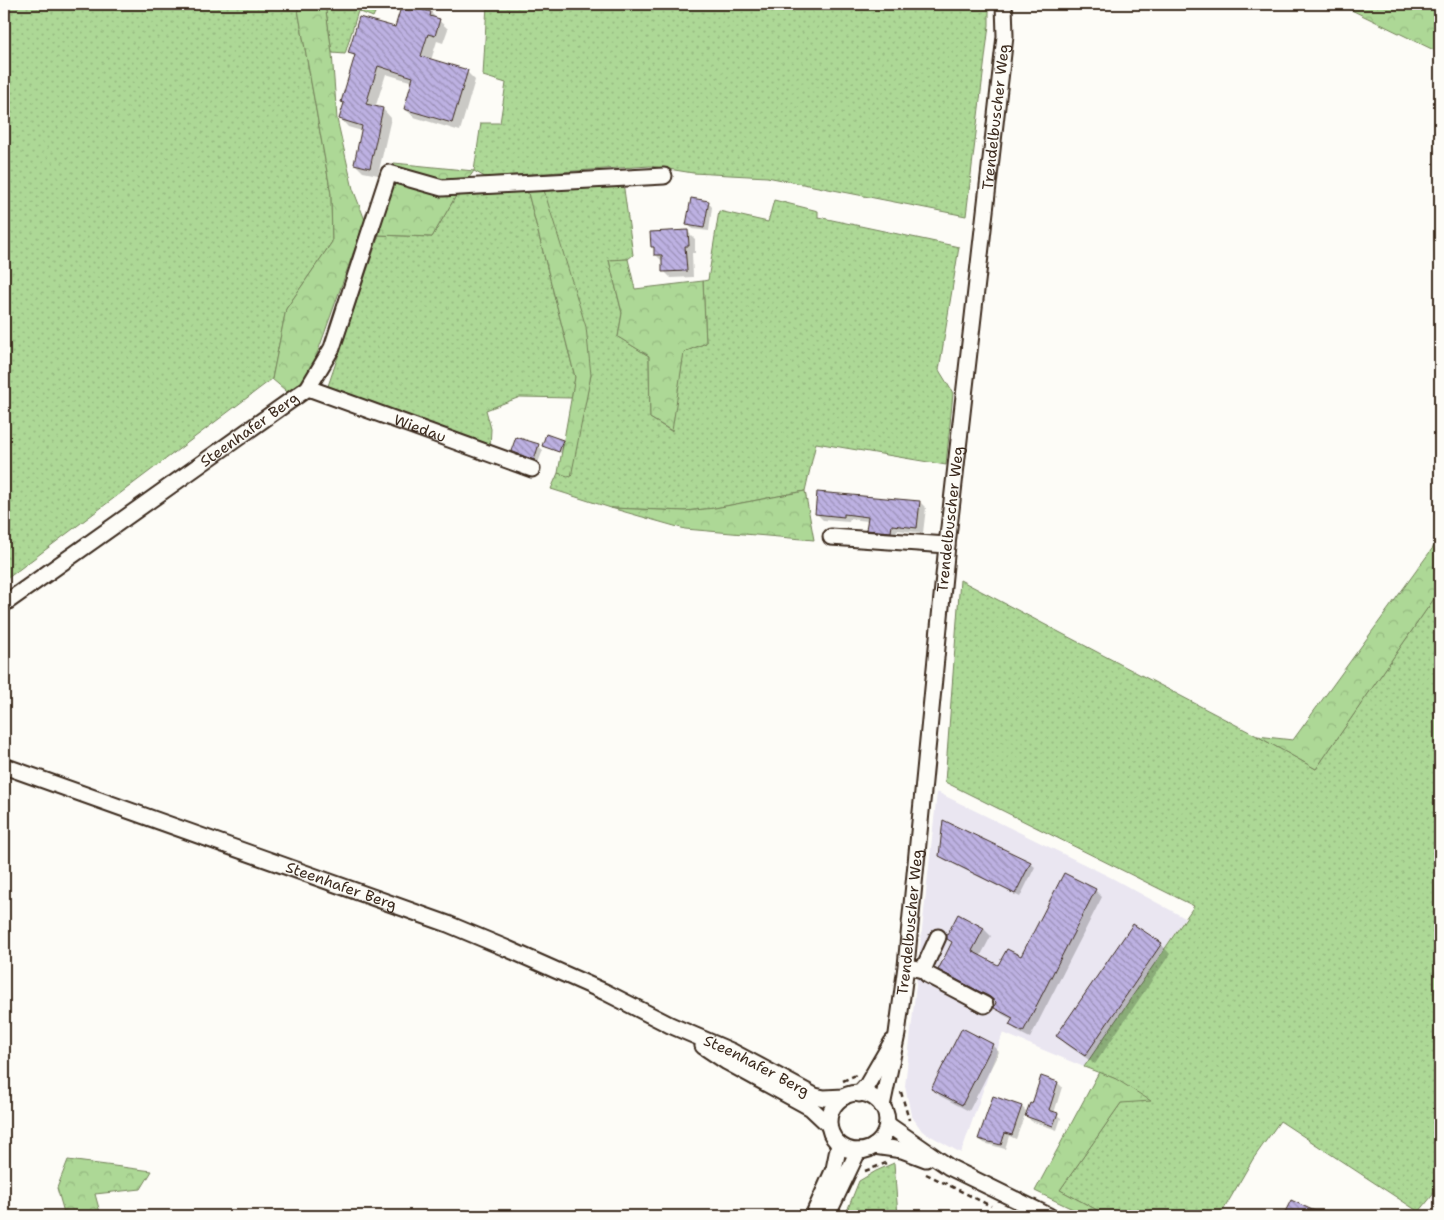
<svg xmlns="http://www.w3.org/2000/svg" width="1444" height="1220" font-family="'Shantell Sans',sans-serif">
<defs>
<pattern id="grass-dots" width="8" height="8" patternUnits="userSpaceOnUse" patternTransform="scale(1.25)"><rect width="8" height="8" fill="#add896"/><path d="M2 2h.1M6 6h.1" fill="none" stroke="#96ba81" stroke-width="1.8" stroke-linecap="round"/></pattern>
<pattern id="forest-crowns" width="20" height="18" patternUnits="userSpaceOnUse" patternTransform="scale(1.25)"><rect width="20" height="18" fill="#add896"/><path d="M2 6a3 3 0 1 1 6 0M12 15a3 3 0 1 1 6 0" fill="none" stroke="#96ba81"/></pattern>
<pattern id="building-back-hatch" width="6" height="6" patternUnits="userSpaceOnUse" patternTransform="scale(1.25)"><rect width="6" height="6" fill="#bdb1e2"/><path d="M-1 5l2 2M0 0l6 6M5-1l2 2" fill="none" stroke="#9b90b7"/></pattern>
</defs>
<rect width="100%" height="100%" fill="#fdfcf7"/>
<filter id="ink" filterUnits="userSpaceOnUse"><feTurbulence type="fractalNoise" baseFrequency=".02" numOctaves="2"/><feDisplacementMap in="SourceGraphic" scale="10" xChannelSelector="R" yChannelSelector="G"/><feConvolveMatrix kernelMatrix="1 2 1 2 8 2 1 2 1" color-interpolation-filters="sRGB"/></filter>
<g filter="url(#ink)">
<path fill="#eae6f1" d="M937,792l173,85 75,41 -101,149 -81,-34 -42,120 -39,-22 -11,-16 -6,-29z"/>
<g fill="url(#grass-dots)" stroke="#74815a">
<path d="M4,4h293l34,190 1,48 -46,67 -14,70 -268,202z"/>
<path d="M325,4h54l-6,13 -15,-6 -13,43 -13,-1z"/>
<path d="M487,4h502v21l-23,191 -199,-39 -74,-4 -43,-7 -165,11 -11,-6 7,-48h19l6,-40 -23,-7z"/>
<path d="M623,182l10,73 -5,4 -19,1 13,53 -4,24 31,19 1,62 21,13 13,-79 22,-9 -3,-62 5,-1 11,-69 49,11 6,-22 44,11v6l141,30 -20,123 14,23 -7,72 -130,-22 -11,48 -90,17 -30,3 -74,-3 -60,-19 7,-16 12,3 21,-101 -48,-188z"/>
<path d="M527,189l48,188 -3,21 -52,-1 -34,13 5,19 -1,19 -162,-62 51,-151 53,2 25,-43z"/>
<path d="M960,580l297,156 59,33 124,-179v596l-21,26 -139,-91 -27,38 -33,57h-112l-48,-26 61,-87 -5,-24 -32,-12 110,-161 -249,-124z"/>
<path d="M894,1163l4,53h-53l14,-35 17,-10z"/>
</g>
<g fill="url(#forest-crowns)" stroke="#74815a">
<path d="M297,4h28l7,49 5,66 16,70 12,31 -53,148 -21,27 -19,-16 14,-70 46,-67 -1,-48z"/>
<path d="M1339,4h101v49z"/>
<path d="M394,163l80,8 -17,23 -25,43 -53,-2z"/>
<path d="M543,187l43,140 5,48 -20,102 -13,-4 17,-96 -48,-188z"/>
<path d="M628,259l7,30 68,-8 3,62 -22,9 -12,79 -22,-13 -1,-62 -31,-19 4,-24 -13,-53z"/>
<path d="M805,491l9,49 -129,-11 -74,-21 74,3 30,-3z"/>
<path d="M1440,538v52l-124,179 -59,-33 36,4z"/>
<path d="M1099,1072l17,7 35,22 -30,2 -61,87 48,26h-21l-52,-25z"/>
<path d="M68,1160l84,11 -11,18 -46,5 6,22h-36l-8,-28z"/>
</g>
<g fill="#0003">
<path d="M403,5l28,8 17,16 -5,14 -6,-2 -6,19 36,12 8,8 -15,51 -46,-14 -9,-8 8,-27 -27,-8 -11,34 8,1 8,9 -13,57 -15,-3 -8,-8 7,-33 -14,-4 -8,-9 5,-14 -3,-2 14,-44 -6,-6 46,-24z"/>
<path d="M708,202l4,5 -3,24 -17,-2 -4,-5z"/>
<path d="M688,232l7,7v14h-3l1,24 -22,1 -7,-7 -1,-9 -7,-7 -1,-5 -3,-4z"/>
<path d="M547,436l18,7 -4,10 -18,-7z"/>
<path d="M538,446l5,4 -5,13 -21,-7 -4,-5z"/>
<path d="M920,502l6,6 -3,25 -26,-3 -1,7 -22,-1 -6,-6v-9l-18,-2 -1,3 -26,-2 -6,-6z"/>
<path d="M940,855l90,8 5,4 -15,30 -75,-37z"/>
<path d="M1095,890l7,7 -72,141 -12,-6 -7,-7 2,-5 -11,-6 -7,-7 2,-4 -51,-27 -6,-7 13,-26 -5,-5 10,-22 26,13 7,7 -11,21 19,9 23,-8z"/>
<path d="M1161,944l9,10 -75,110 -28,-19 -9,-9z"/>
<path d="M992,1045l7,7 -30,59 -29,-15 -7,-7z"/>
<path d="M1058,1083l4,4 -8,26 7,5 -4,12 -26,-9 -4,-5 6,-11z"/>
<path d="M1022,1107l4,4 -10,28 -7,-3 -4,13 -21,-6 -4,-4z"/>
<path d="M944,1213l3,3h-25v-1z"/>
</g>
<g fill="url(#building-back-hatch)" stroke="#3b2a1e">
<path d="M402,4l29,8 -1,4 10,3 -5,17 -7,-2 -7,22 47,14 -16,53 -48,-14 9,-32 -35,-11 -12,38 17,4 -13,60 -16,-4 8,-38 -23,-7 5,-16 -3,-1 14,-47 -7,-2 11,-36 36,10z"/>
<path d="M691,198l18,3 -5,27 -18,-3z"/>
<path d="M688,230l1,16h-4l2,25 -25,1v-17h-8v-8h-3l-1,-15z"/>
<path d="M546,434l17,6 -4,12 -17,-6z"/>
<path d="M516,437l23,7 -5,16 -23,-9z"/>
<path d="M817,492l103,9 -3,27 -25,-3 -1,7 -25,-2 2,-13 -24,-3v3l-29,-3z"/>
<path d="M943,820l88,42 -16,32 -76,-38z"/>
<path d="M1064,873l32,16 -73,143 -14,-7 4,-7 -19,-10 2,-6 -6,-5 -52,-27 14,-28 -5,-3v-4l11,-21 26,14 -12,23 26,14 9,-16 14,7z"/>
<path d="M1133,924l29,19 -77,113 -29,-20z"/>
<path d="M962,1028l31,16 -31,61 -31,-16z"/>
<path d="M1041,1076l17,6 -9,28 9,3 -5,13 -28,-10 5,-13 2,1z"/>
<path d="M993,1096l29,10 -10,29 -7,-2 -4,12 -23,-6z"/>
<path d="M1291,1200l34,16h-42z"/>
</g>
<g fill="none" stroke-linecap="round" stroke-linejoin="round">
<defs>
<g id="minor">
<path id="s1" d="M308,388l224,81"/>
<path d="M831,537l116,8"/>
<path id="s2" d="M4,604l304,-216 24,-40 57,-175 53,15 222,-12"/>
<path id="s3" d="M4,766l444,158 60,25 97,43 65,33 63,27 82,44 9,2 20,-1"/>
<path d="M914,968l9,2 15,-33"/>
<path d="M923,970l5,5 57,30"/>
<path d="M703,1046l24,16 84,46 18,17"/>
<circle cx="858" cy="1122" r="29"/>
<path d="M859,1094l8,-9 25,-43"/>
<path id="s4" d="M882,1106l15,-72 9,-68 41,-421 58,-509 -1,-32"/>
<path d="M887,1124l62,43 100,49"/>
<path d="M874,1146l28,4 24,9"/>
<path d="M813,1216l21,-47 5,-25"/>
<path d="M827,1216l31,-65"/>
</g>
</defs>
<use href="#minor" stroke="#3b2a1e" stroke-width="19"/>
<g stroke="#3b2a1e" stroke-width="2.5" stroke-dasharray="5 4" stroke-linecap="butt">
<path d="M4,118l7,-6"/>
<path d="M843,1081l13,-6"/>
<path d="M901,1092l8,28"/>
<path d="M865,1171l21,-8"/>
<path d="M926,1174l65,32"/>
</g>
<use href="#minor" stroke="#fdfcf7" stroke-width="15"/>
</g>
</g>
<g text-anchor="middle" stroke-width="5" stroke-linejoin="round" paint-order="stroke">
<g font-size="15" fill="#3b2a1e" stroke="#fdfcf7">
<text dy="5" stroke="none"><textPath href="#s4" startOffset="996">Trendelbuscher Weg</textPath></text>
<text dy="5" stroke="none"><textPath href="#s2" startOffset="301">Steenhafer Berg</textPath></text>
<text dy="5" stroke="none"><textPath href="#s1" startOffset="119">Wiedau</textPath></text>
<text dy="5" stroke="none"><textPath href="#s4" startOffset="591">Trendelbuscher Weg</textPath></text>
<text dy="5" stroke="none"><textPath href="#s3" startOffset="358">Steenhafer Berg</textPath></text>
<text dy="5" stroke="none"><textPath href="#s4" startOffset="186">Trendelbuscher Weg</textPath></text>
<text dy="5" stroke="none"><textPath href="#s3" startOffset="811">Steenhafer Berg</textPath></text>
</g>
</g>
<rect width="1444" height="1220" fill="none" stroke="#fdfcf7" stroke-width="20"/>
<rect x="10" y="10" width="1424" height="1200" fill="none" stroke="#3b2a1e" stroke-width="2" filter="url(#ink)"/>
</svg>
